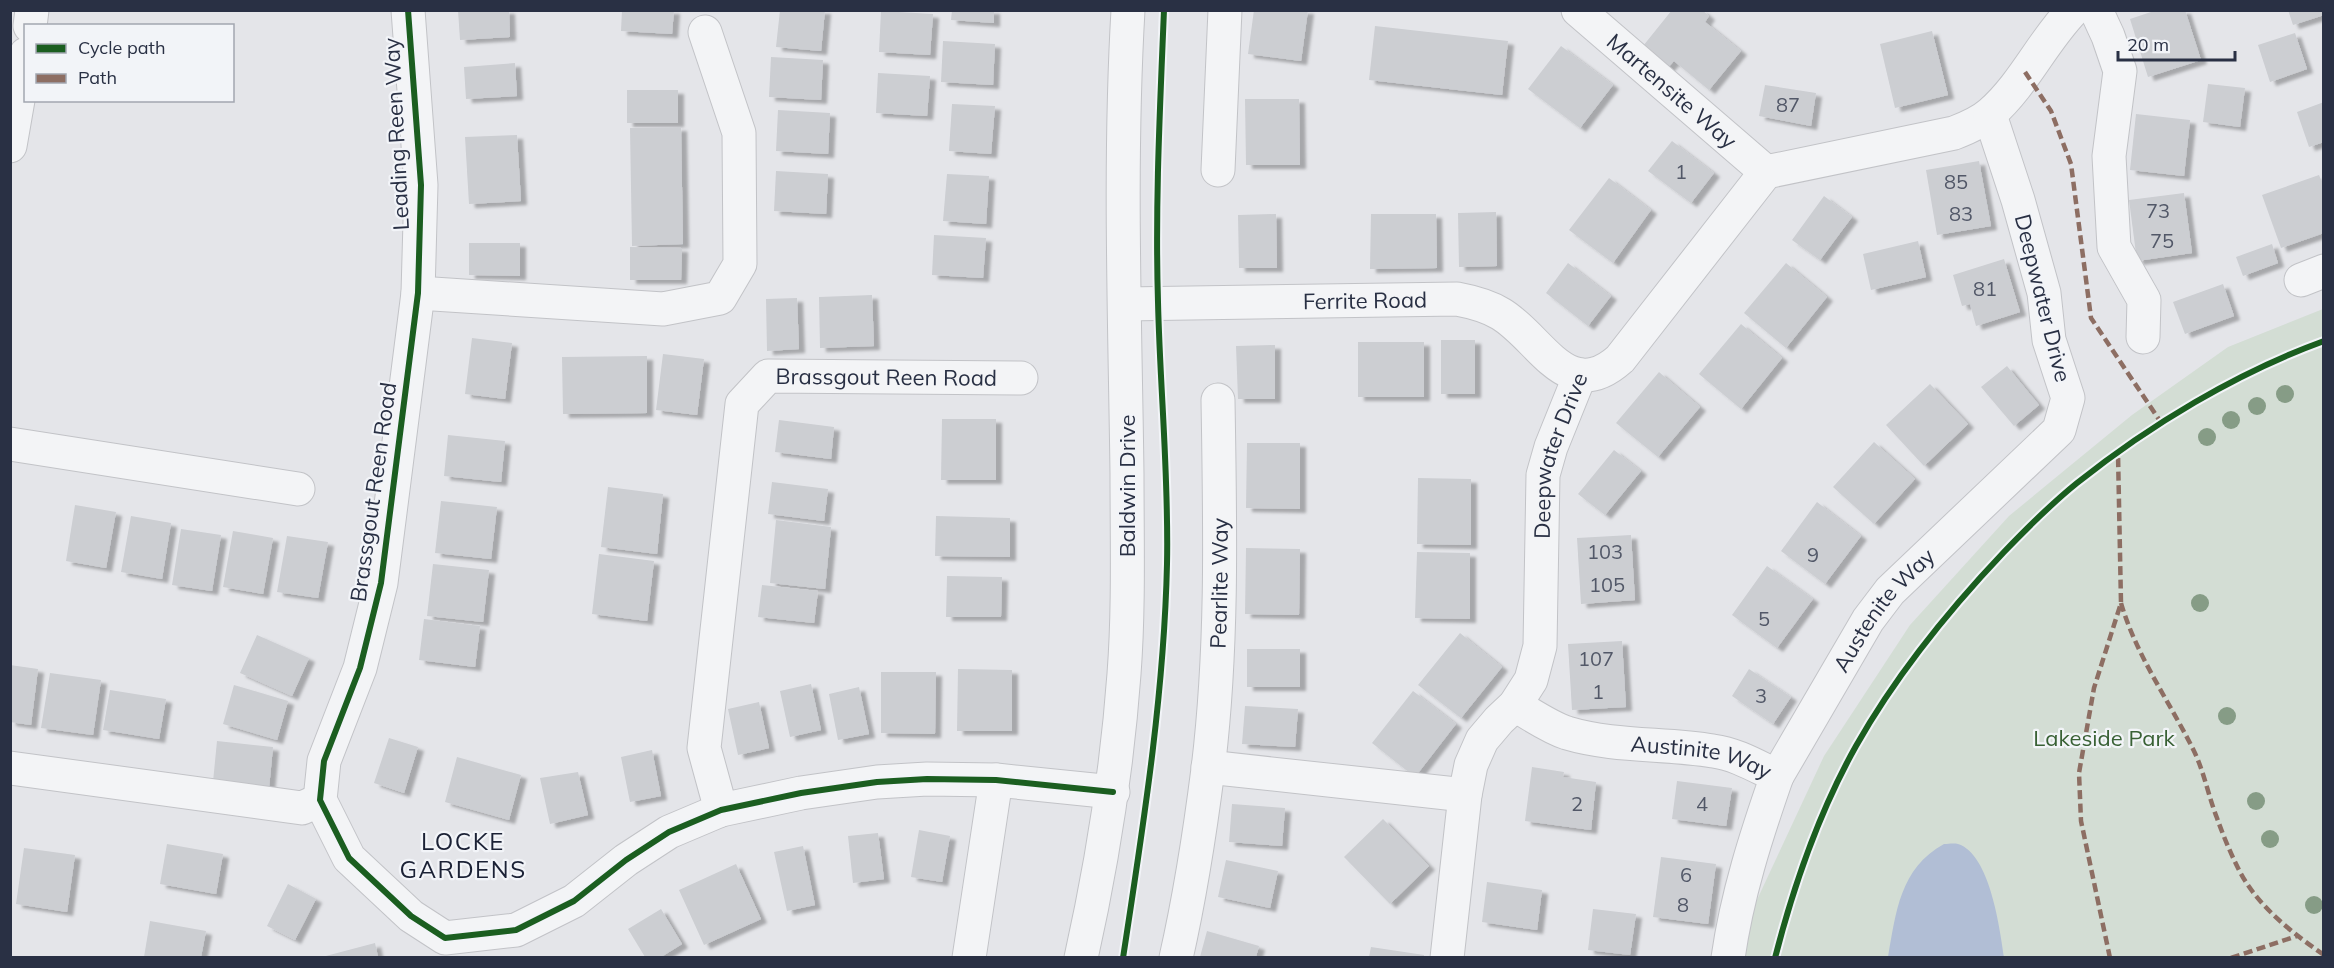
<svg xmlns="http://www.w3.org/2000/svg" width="2334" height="968" font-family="Mulish,sans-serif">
<defs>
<filter id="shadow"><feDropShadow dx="6" dy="4" stdDeviation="1.5" flood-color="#0004"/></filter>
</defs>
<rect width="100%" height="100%" fill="#e4e5e9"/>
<path fill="#d3ddd4" d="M2323,309v648l-579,1 5,-41 75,-161 86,-131 99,-109 123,-101 96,-68z"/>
<path fill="#b1bed5" d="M1944,844c4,0 10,-1 14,0 32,10 42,85 46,113h-116c8,-45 12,-89 56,-113z"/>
<g fill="#ccced2" filter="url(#shadow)">
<path d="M458,10h51l1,27 -50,3z"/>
<path d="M622,10h52l-2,24 -51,-3z"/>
<path d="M780,10h45l-4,41 -45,-4z"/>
<path d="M952,10h42v13l-43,-3z"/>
<path d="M1254,10h54l-7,51 -53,-7z"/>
<path d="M1672,10h30l7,6 -4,6 36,29 -32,39 -35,-29 -10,11 -25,-21z"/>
<path d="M2157,10h28l16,50 -53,17 -18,-58z"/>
<path d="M2288,10h36v5l-31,10z"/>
<path d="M881,11l52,3 -3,41 -51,-3z"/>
<path d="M1375,26l133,15 -6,54 -133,-15z"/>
<path d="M1932,31l16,64 -53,13 -15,-64z"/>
<path d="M2295,33l12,36 -37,13 -12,-37z"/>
<path d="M943,41l52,3 -2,41 -52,-3z"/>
<path d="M1561,46l52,39 -33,43 -52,-39z"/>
<path d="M771,57l52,3 -2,40 -52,-3z"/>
<path d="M515,63l2,33 -51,3 -2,-32z"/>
<path d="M878,73l52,3 -3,40 -51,-3z"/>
<path d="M2208,84l37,4 -5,39 -37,-5z"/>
<path d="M1765,85l51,8 -5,33 -52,-10z"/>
<rect x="627" y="90" width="51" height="33"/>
<path d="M1245,99h54l1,66h-54z"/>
<path d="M2324,102v40l-15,5 -12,-35z"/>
<path d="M952,104l43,2 -4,48 -42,-3z"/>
<path d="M778,110l52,3 -2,41 -52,-3z"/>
<path d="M2136,114l54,6 -6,56 -54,-6z"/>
<path d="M681,127l2,117 -51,2 -2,-118z"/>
<path d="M517,135l4,66 -52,3 -4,-67z"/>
<path d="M1672,141l42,32 -23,30 -43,-32z"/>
<path d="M1979,161l12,65 -54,9 -11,-65z"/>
<path d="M776,171l52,3 -2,40 -52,-3z"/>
<path d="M947,174l42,2 -3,48 -43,-3z"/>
<path d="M2319,175l5,12v46l-43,15 -19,-53z"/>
<path d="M1609,178l42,32 -38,53 -44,-33z"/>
<path d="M2184,193l8,60 -55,8 -8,-61z"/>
<path d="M1824,196l28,21 -32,43 -28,-20z"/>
<path d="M1496,212l1,54 -38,1 -1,-54z"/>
<path d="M1276,214l1,54h-38l-1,-53z"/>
<path d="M1371,214h65l1,54 -67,1z"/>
<path d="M934,235l52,3 -3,40 -51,-3z"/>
<path d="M1918,241l8,36 -55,13 -8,-36z"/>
<path d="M469,243h51v33l-51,-1z"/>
<path d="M2272,244l6,19 -35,13 -7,-19z"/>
<path d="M630,247l52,1 -1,32h-51z"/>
<path d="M2004,259l16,53 -44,14 -6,-22 -8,2 -9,-31z"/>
<path d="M1568,263l43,33 -23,30 -42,-33z"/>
<path d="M1786,263l41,34 -41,51 -42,-35z"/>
<path d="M2223,284l11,32 -49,18 -12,-32z"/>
<path d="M872,295l2,51 -54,2 -1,-51z"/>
<path d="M797,298l2,51 -32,2 -1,-52z"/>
<path d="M1741,324l41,34 -41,51 -42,-35z"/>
<path d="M472,338l40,5 -7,56 -40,-5z"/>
<rect x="1441" y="340" width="34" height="54"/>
<rect x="1358" y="342" width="66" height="55"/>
<path d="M1275,345v54h-37l-2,-53z"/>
<path d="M663,354l41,5 -7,56 -41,-5z"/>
<path d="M647,356v57l-84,1 -1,-57z"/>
<path d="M2007,366l32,39 -25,21 -33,-39z"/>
<path d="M1659,372l41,35 -42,50 -42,-34z"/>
<path d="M1930,384l38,40 -44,42 -38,-41z"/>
<path d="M942,419h54v61h-55z"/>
<path d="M779,420l55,7 -3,32 -56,-7z"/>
<path d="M448,435l57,6 -4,41 -57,-6z"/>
<path d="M1874,442l41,37 -41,45 -41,-37z"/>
<path d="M1247,443h53v66l-54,-1z"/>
<path d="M1614,450l27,21 -36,44 -27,-21z"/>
<path d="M1418,478l53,1v66l-54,-1z"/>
<path d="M772,482l56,7 -4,32 -56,-7z"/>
<path d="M608,487l55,7 -6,60 -56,-7z"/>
<path d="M441,501l56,6 -6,52 -56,-6z"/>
<path d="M1817,502l44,34 -36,48 -44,-33z"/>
<path d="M75,505l41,7 -10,56 -40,-7z"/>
<path d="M131,516l40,7 -9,56 -41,-7z"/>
<path d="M936,516l74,2v39l-75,-1z"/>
<path d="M776,520l55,7 -6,62 -55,-6z"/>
<path d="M181,529l40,6 -9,56 -40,-6z"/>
<path d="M233,531l40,7 -10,56 -40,-7z"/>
<path d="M1631,535l4,65 -54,4 -4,-66z"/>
<path d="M287,536l41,6 -10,56 -41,-6z"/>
<path d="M1246,548l54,1 -1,66 -54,-1z"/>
<path d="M1417,552l53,1v66l-55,-1z"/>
<path d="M599,554l55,7 -7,60 -55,-7z"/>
<path d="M433,564l56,6 -6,52 -56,-6z"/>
<path d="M1767,566l46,33 -36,49 -45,-33z"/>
<path d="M947,576l55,1 -1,40h-55z"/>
<path d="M762,585l56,6 -4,32 -56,-6z"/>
<path d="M424,619l56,7 -5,41 -56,-7z"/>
<path d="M1460,633l42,34 -41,51 -43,-33z"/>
<path d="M257,635l52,23 -17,38 -52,-23z"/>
<path d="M1622,641l4,66 -54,3 -4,-66z"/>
<rect x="1247" y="649" width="53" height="38"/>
<path d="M10,665l28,4 -7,56 -21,-3z"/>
<path d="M958,669l54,1v61h-55z"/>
<path d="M1749,669l42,28 -18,27 -41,-28z"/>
<path d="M881,672h55l-1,62 -54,-1z"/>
<path d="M50,673l51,7 -8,55 -52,-7z"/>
<path d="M811,684l10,46 -31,7 -10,-46z"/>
<path d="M234,685l54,16 -11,39 -54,-16z"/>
<path d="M859,687l10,47 -31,6 -9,-46z"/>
<path d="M110,690l56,9 -7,40 -56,-9z"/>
<path d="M1413,691l43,33 -41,53 -43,-34z"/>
<path d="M759,702l10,46 -31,7 -10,-46z"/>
<path d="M1245,706l53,3 -3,38 -53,-3z"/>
<path d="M389,738l29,9 -14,46 -30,-10z"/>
<path d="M217,741l56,6 -4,41 -56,-6z"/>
<path d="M652,750l9,46 -31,6 -9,-45z"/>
<path d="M457,757l64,18 -12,45 -64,-18z"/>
<path d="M1532,767l32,5 -1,5 33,5 -5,48 -66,-9z"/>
<path d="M578,772l10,43 -38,9 -10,-46z"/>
<path d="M1677,781l55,7 -6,38 -54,-7z"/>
<path d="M1232,804l53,4 -3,38 -53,-4z"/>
<path d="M1383,819l46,47 -39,38 -46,-47z"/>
<path d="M919,830l31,6 -8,46 -31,-5z"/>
<path d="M878,833l6,46 -31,4 -5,-47z"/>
<path d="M167,844l56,10 -7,40 -56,-10z"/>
<path d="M803,846l12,59 -28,6 -13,-59z"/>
<path d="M24,848l51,7 -8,57 -51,-8z"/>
<path d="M1661,857l55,7 -8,60 -55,-7z"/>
<path d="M1226,860l52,11 -8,37 -52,-11z"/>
<path d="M736,864l25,55 -57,26 -25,-55z"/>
<path d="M1487,882l55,8 -5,40 -55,-8z"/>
<path d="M288,884l28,15 -21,41 -28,-14z"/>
<path d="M661,909l21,35 -21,13h-16l-17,-28z"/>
<path d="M1593,909l43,5 -6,41 -42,-5z"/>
<path d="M150,921l56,10 -5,26h-57z"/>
<path d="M1207,931l52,15 -3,11h-56z"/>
<path d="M375,943l3,14h-56z"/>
<path d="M1371,947l53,8v2h-55z"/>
</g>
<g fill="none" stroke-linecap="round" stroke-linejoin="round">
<defs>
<g id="minor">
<path d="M408,10l13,175 -3,108 -37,290 -21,85 -36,93 -4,39 29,58 62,58 34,22 71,-8 58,-29 52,-41 43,-28 52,-22 80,-17 76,-11 50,-3 69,1 117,12"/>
<path id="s1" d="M1578,10l188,162"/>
<path d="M2096,10l12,26 12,35 -11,85 5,91 30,53 -1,37"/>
<path d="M30,26l2,-16"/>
<path d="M10,146l16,-92"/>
<path d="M1218,170l7,-160"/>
<path d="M2301,280l23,-9"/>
<path d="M418,293l245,16 57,-11 20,-34 -1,-131 -34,-101"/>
<path id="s2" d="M1125,304l332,-5c16,3 31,7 44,15 40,24 66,92 119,45l146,-187 188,-39c13,-5 27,-11 37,-20 33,-29 51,-71 82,-103"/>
<path d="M10,444l288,45"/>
<path id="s3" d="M1515,705c17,10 34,22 52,28 47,14 98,10 146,18 23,3 43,15 64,25 -21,60 -40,119 -49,182"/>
<path d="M1208,767l257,28"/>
<path d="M10,768l292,40 18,-8"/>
<path id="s4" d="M1777,776l91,-156 22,-29 169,-161 9,-32 -19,-58 -5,-47 -26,-93 -28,-85"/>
<path id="s5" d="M721,810l-17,-62 38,-344 26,-28 253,2"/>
<path d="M969,958l27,-178"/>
<path d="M1081,958c21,-94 36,-188 43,-284 5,-66 3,-134 3,-200 -2,-154 -8,-309 1,-464"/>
<path id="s6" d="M1176,958c14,-62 24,-126 32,-189 15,-122 12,-247 10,-369"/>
<path id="s7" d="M1447,958l18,-163 6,-30 11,-25 17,-20 16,-15 16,-25 9,-34 3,-171 8,-28 29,-72"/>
</g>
</defs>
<use href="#minor" stroke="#c2c3c7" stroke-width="35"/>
<use href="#minor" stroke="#f3f4f6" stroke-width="33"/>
<g stroke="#8d6e63" stroke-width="4.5" stroke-dasharray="9 4.5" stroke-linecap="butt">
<path d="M2025,72l26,39 20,53 20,154 71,106"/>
<path d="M2121,603c15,52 48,98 72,146 11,22 15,46 24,69 6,17 13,34 21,50 18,37 53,64 86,87"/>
<path d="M2110,958l-29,-137 -2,-48 15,-85 27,-85 -3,-150"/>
<path d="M2231,958l66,-22"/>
</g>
<defs>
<g id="cycleway">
<path d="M408,10l13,175 -3,108 -37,290 -21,85 -36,93 -4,39 29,58 62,58 34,22 71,-8 58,-29 52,-41 43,-28 52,-22 80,-17 76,-11 50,-3 69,1 117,12"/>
<path d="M1123,958c20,-131 41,-262 44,-394 2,-88 -7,-175 -9,-262 -3,-98 2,-194 6,-292"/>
<path d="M1775,958c19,-74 44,-146 81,-212 40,-71 92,-135 148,-194 23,-24 47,-48 73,-69 73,-58 159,-110 247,-142"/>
</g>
</defs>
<use href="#cycleway" stroke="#f2f4f8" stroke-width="10"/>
<use href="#cycleway" stroke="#1b5e20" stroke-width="6"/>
</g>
<g fill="#869c86">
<circle cx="2285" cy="394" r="9"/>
<circle cx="2257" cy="406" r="9"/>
<circle cx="2231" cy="420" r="9"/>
<circle cx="2207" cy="437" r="9"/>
<circle cx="2200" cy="603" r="9"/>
<circle cx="2227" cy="716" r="9"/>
<circle cx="2256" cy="801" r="9"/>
<circle cx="2270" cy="839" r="9"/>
<circle cx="2314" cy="905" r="9"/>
</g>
<g text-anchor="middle" stroke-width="4.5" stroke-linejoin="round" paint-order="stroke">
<g font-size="20" fill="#525868">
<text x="1788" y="112">87</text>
<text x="1681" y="179">1</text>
<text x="1956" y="189">85</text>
<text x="2158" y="218">73</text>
<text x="1961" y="221">83</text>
<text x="2162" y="248">75</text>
<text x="1985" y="296">81</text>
<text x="1605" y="559">103</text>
<text x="1813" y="562">9</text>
<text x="1607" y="592">105</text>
<text x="1764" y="626">5</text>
<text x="1596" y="666">107</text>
<text x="1598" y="699">1</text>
<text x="1761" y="703">3</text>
<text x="1577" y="811">2</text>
<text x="1702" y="811">4</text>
<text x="1686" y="882">6</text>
<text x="1683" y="912">8</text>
</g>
<g font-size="22" fill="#293044" stroke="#f2f4f8">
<text dy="8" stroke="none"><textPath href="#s1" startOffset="124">Martensite Way</textPath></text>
<text transform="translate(396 134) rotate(-93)" y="8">Leading Reen Way</text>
<text transform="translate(2043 298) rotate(76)" y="8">Deepwater Drive</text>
<text dy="8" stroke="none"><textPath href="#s2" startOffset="240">Ferrite Road</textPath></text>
<text dy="8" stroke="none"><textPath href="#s5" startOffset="567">Brassgout Reen Road</textPath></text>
<text dy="8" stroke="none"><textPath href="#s7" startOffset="528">Deepwater Drive</textPath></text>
<text transform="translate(1127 486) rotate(-90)" y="8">Baldwin Drive</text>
<text transform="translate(373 492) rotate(-82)" y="8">Brassgout Reen Road</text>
<text dy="8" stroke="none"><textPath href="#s6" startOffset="378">Pearlite Way</textPath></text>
<text dy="8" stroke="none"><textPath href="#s4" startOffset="198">Austenite Way</textPath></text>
<text dy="8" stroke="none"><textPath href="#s3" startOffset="196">Austinite Way</textPath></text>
</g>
<g font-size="22" fill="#396135" stroke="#f2f4f8">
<text x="2104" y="746">Lakeside Park</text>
</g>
<g font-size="24" letter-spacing="1.5" fill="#1b2135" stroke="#f2f4f8">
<text x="463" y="850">LOCKE<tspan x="463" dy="28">GARDENS</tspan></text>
</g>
</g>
<rect width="2334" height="968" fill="none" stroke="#293044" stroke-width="24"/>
<rect x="24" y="24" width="210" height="78" fill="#f2f4f8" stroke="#a2a6b0" stroke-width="1.5"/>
<rect x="36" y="44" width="30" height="9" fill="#1b5e20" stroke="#a2a6b0" stroke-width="1.5"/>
<text x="78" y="54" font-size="18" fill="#293044">Cycle path</text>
<rect x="36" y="74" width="30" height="9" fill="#8d6e63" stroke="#a2a6b0" stroke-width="1.5"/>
<text x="78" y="84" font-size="18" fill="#293044">Path</text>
<path d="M2118 51v9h117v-9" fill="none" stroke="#293044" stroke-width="3"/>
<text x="2127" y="51" font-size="18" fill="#293044" stroke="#f2f4f8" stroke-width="4.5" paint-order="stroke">20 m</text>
</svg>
